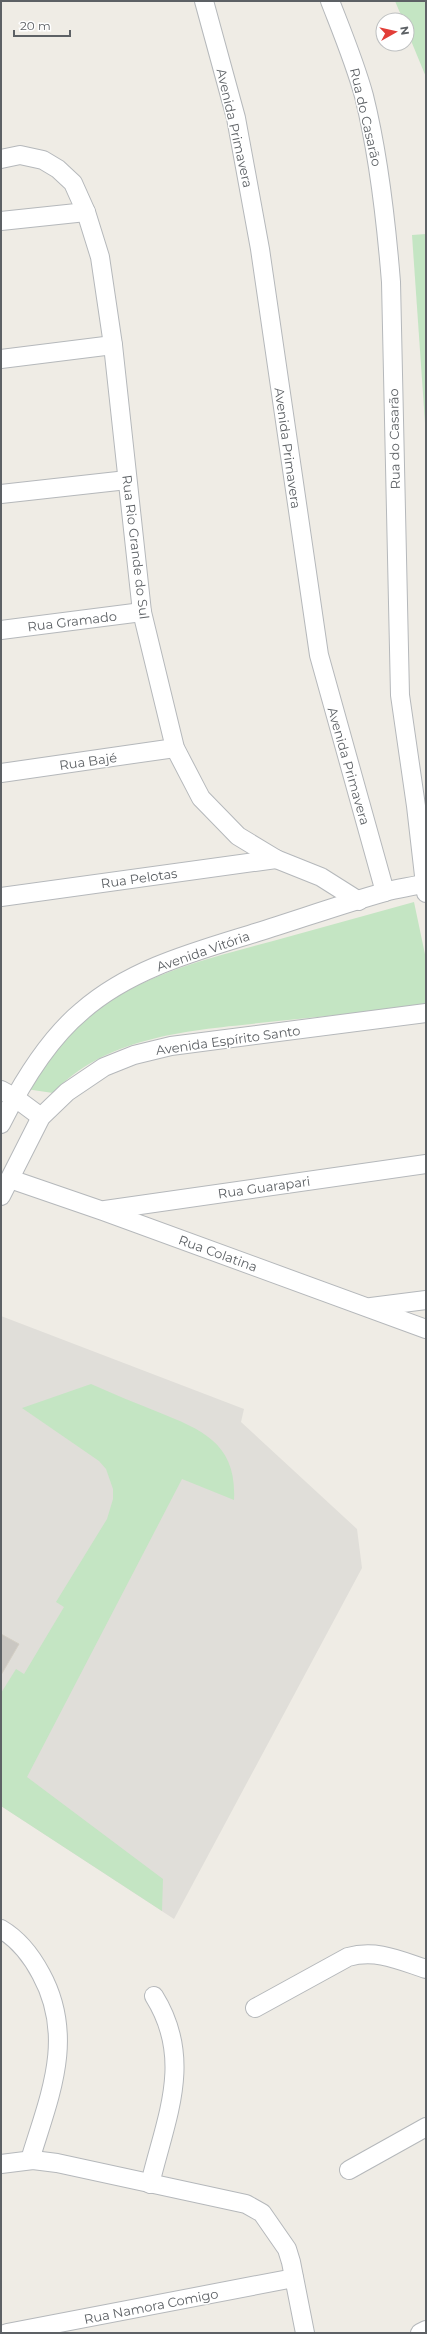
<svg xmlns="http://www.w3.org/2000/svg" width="427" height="2334" font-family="Montserrat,sans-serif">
<rect width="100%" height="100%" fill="#efece5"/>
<path fill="#e0ded9" d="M1,1316l243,93 -3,13 116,107 5,39 -188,351 -173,-113z"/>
<g fill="#c4e5c3">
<path d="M395,1h31v76l-19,-46v-11h-4z"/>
<path d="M426,234v203l-14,-202z"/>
<path d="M414,902l12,57v47c-49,5 -98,10 -148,15 -77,9 -168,11 -225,72l-27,-4c19,-26 38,-53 63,-73 52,-42 121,-58 184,-75 47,-13 94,-26 141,-39z"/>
<path d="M91,1384c22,10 45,19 67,28 45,18 79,32 76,88l-52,-21 -155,298 136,102 -1,32 -161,-105v-113l15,-24 8,5 40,-67 -8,-5 51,-83 6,-20v-10l-7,-20 -7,-8 -77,-53z"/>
</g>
<path fill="#cac7c2" stroke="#d3cec4" d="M1,1634l18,10 -18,31z"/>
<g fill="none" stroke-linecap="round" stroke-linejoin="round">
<defs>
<g id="minor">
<path d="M204,1l32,117 24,131 59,406 66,237"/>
<path d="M330,1c12,31 25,62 34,95 15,60 22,124 27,186l9,413 16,111 10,87"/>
<path d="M1,159l19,-4 23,5 15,9 15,14 13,29 14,45 13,88 29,267 33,136 26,50 37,38 38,23 45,18 38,24"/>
<path d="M1,221l85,-9"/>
<path d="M1,359l112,-14"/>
<path d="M1,494l126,-14"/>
<path d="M1,630l141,-18"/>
<path d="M1,773l174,-25"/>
<path d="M1,897l275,-38"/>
<path d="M1,1090l13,7 27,20"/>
<path d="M1,1124c20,-40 46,-84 81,-113 49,-43 115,-60 176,-79 42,-13 84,-28 127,-40 13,-4 27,-5 41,-9"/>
<path d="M10,1179l93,32 323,118"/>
<path d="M1,1196l40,-79 26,-25 37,-25 30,-12 37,-9 255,-33"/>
<path d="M105,1210l321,-46"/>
<path d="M371,1307l55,-7"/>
<path d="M1,1929c17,10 31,28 40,45 35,64 8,123 -11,186"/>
<path d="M255,2008l93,-51c28,-8 51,3 78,12"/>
<path d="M1,2164l32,-4 24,3 189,41 16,9 25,36 4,13 14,71"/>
<path d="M349,2170l77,-43"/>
<path d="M150,2184c16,-67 44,-124 4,-188"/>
<path d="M7,2333l287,-55"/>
<path d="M420,2333l6,-3"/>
</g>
</defs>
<use href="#minor" stroke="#b5b8bb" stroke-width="20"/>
<use href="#minor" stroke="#fff" stroke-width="18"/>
</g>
<g text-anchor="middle" stroke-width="3" stroke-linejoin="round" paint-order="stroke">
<g font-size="13" fill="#5d6165" stroke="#fff">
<text transform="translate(366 117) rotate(77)" y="5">Rua do Casarão</text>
<text transform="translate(235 128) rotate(77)" y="5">Avenida Primavera</text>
<text transform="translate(394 439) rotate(-91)" y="5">Rua do Casarão</text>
<text transform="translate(288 448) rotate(82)" y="5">Avenida Primavera</text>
<text transform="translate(136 547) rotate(83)" y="5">Rua Rio Grande do Sul</text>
<text transform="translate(72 621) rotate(-7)" y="5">Rua Gramado</text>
<text transform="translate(88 761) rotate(-8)" y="5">Rua Bajé</text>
<text transform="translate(349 766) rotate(74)" y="5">Avenida Primavera</text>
<text transform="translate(139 878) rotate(-8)" y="5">Rua Pelotas</text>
<text transform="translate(203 951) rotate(-19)" y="5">Avenida Vitória</text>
<text transform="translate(228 1040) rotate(-8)" y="5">Avenida Espírito Santo</text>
<text transform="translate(264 1187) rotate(-8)" y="5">Rua Guarapari</text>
<text transform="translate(218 1253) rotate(20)" y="5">Rua Colatina</text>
<text transform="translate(151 2306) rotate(-11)" y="5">Rua Namora Comigo</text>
</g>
</g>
<rect width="427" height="2334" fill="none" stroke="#5d6165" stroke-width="4"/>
<g transform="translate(395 32) rotate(82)"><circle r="19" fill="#ffffff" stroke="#bec0c1"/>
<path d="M0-3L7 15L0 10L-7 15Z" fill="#e23e38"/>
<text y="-6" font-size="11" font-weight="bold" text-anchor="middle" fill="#5d6165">N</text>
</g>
<path d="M14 30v6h56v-6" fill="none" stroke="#5d6165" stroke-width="2"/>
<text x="20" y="30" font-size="12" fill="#5d6165" stroke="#ffffff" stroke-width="3" paint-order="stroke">20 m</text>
</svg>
